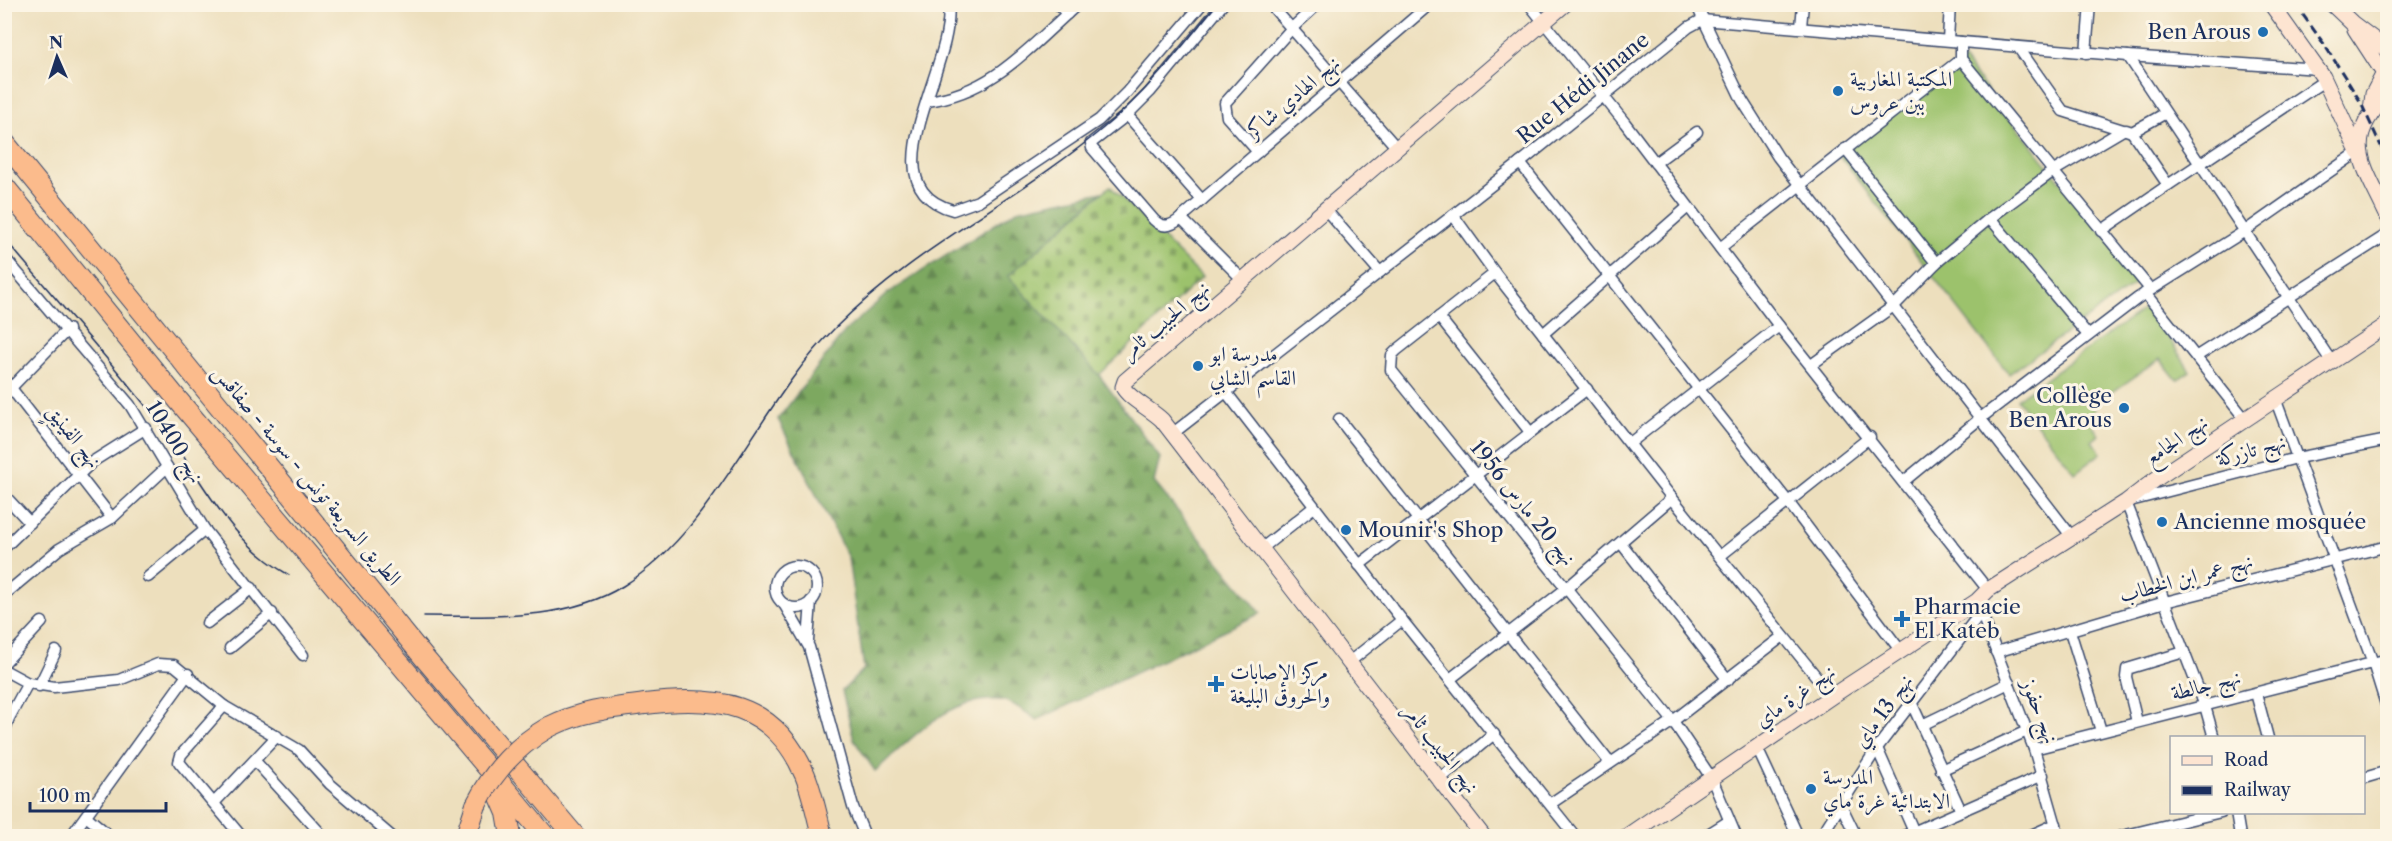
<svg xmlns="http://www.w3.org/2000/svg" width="2392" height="841" font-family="'Libre Caslon Text',Amiri,serif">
<defs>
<pattern id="forest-firs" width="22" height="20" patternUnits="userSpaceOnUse" patternTransform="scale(1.5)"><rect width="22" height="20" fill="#7da860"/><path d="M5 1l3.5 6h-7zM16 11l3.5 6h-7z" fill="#668952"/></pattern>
<pattern id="cemetery-stones" width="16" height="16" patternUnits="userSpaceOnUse" patternTransform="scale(1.5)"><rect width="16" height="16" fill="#9cc26c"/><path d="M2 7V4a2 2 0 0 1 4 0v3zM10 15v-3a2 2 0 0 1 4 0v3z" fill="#7e9e5c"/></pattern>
</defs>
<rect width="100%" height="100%" fill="#fcf5e5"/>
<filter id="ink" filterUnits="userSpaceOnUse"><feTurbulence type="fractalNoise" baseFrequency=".0167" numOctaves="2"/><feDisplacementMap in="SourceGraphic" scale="12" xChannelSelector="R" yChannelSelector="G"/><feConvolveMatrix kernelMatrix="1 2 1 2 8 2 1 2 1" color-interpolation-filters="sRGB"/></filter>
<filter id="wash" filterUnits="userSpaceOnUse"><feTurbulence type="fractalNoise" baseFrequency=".008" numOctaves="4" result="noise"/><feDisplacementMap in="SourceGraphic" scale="24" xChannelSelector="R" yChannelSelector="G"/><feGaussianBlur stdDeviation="1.35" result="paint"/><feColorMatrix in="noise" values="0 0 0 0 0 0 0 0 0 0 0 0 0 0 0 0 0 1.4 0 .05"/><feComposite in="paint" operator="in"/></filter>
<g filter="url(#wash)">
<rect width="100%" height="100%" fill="#eddfbd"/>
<path fill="url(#forest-firs)" stroke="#4c6c5f" stroke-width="1.5" d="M1102,192l-94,84 91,99 61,83 -6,24 107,131 -224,107c-9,-6 -21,-16 -32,-19 -53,-10 -94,39 -130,70l-21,-31 -12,-49 22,-22 -16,-111 -70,-139 67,-88 43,-38 129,-83z"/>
<path fill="url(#cemetery-stones)" stroke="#5c7865" stroke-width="1.5" d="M1110,186l92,91 -103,98 -91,-99z"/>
<g fill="#9cc26c" stroke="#5c7865" stroke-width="1.5">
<path d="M1963,60l177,220 -131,94 -170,-219z"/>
<path d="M2148,306l42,65 -13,9 -17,-21 -66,46 1,6 -8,6 12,18 -7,6 9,12 -26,20 -58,-74z"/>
</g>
</g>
<g filter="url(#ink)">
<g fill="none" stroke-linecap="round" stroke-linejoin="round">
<defs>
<g id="street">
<path d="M948,4c9,61 -84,182 5,206l25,-9 121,-81 28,-28 75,-88"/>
<path d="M1058,4l9,10"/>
<path d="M1223,4l-73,88 -23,23 -36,28 1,5 62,72c9,9 18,6 27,-2l249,-214"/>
<path d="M1270,4l127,144"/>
<path d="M1529,4l96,119 154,203 209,264"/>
<path d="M1696,4l46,96 36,57 294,380"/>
<path d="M1801,27l2,-23"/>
<path d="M1948,40l2,-36"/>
<path d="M2086,53l4,-49"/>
<path d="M2128,56l203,305"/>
<path d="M1961,59l189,230"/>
<path d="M927,101c66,-8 103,-55 151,-97"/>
<path d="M1127,115l75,85"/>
<path d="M2126,130l6,2 32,-18"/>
<path d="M2132,132l36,53 156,-104"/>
<path d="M1845,149l91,114"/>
<path d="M1258,152l-31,-35 -2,-14 66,-74 27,-25"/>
<path d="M1520,163l269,340 111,147"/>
<path d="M1655,163l42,-31"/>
<path d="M1326,210l54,62"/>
<path d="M1453,215l42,58 177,225 160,198"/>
<path d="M1181,218l63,63"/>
<path d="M1990,218l98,117"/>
<path d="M2101,231l67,-46"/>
<path d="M1720,248l241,-189v-17"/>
<path d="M4,257l126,148 75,125 98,125"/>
<path d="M1495,273l-98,77 -5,5 -1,15 282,351 39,58 24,57"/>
<path d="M2145,293l100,126"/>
<path d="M1439,317l91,115"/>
<path d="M1543,334l145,-127"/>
<path d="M2197,356l191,-122"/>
<path d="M1811,365l84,-60 41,-42 54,-45 62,-46 71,-42 -60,-19 -45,-64"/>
<path d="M4,379l108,139"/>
<path d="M1226,392l176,228 173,216"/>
<path d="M4,395l64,-66"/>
<path d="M2275,398l98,265 15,48"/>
<path d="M1339,419l271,344"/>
<path d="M1172,434l348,-271 169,-136 13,-7 426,36 190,13"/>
<path d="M1630,443l149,-117"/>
<path d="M1903,482l79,-65 156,-119 107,-67 113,-79"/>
<path d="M4,495l26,28"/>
<path d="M1621,543l107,137"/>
<path d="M4,548l88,-86 54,-34"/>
<path d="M1261,549l53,-42"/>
<path d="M1720,556l150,-119"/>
<path d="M1359,565l228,-176"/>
<circle cx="796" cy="587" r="21"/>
<path d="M148,577l57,-47"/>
<path d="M4,595l55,-46 53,-31 55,-51"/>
<path d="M784,604l25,43 44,160 12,29"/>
<path d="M1979,607l55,142 25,87"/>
<path d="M207,623l45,-35"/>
<path d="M2070,631l31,100"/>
<path d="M808,641l3,-40"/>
<path d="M230,648l42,-35"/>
<path d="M1996,652l169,-50 223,-56"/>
<path d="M4,663l38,-41"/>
<path d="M1348,663l54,-43"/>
<path d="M4,670l24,13 26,4 65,-7 39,-16 16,1 50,41 75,44 31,34 61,52"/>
<path d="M1450,679l117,-91 105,-90"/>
<path d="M39,686l17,-35"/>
<path d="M2256,693l12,45"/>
<path d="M1912,704l49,107"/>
<path d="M224,706l-43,49 -2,7 62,74"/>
<path d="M2137,722l-11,-45 1,-8 57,-17"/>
<path d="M1922,725l87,-42"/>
<path d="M4,732l5,-14 19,-35"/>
<path d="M2214,738l-9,-32 -79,-204 171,-44 91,-18"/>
<path d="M1757,748l41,88"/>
<path d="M1877,748l37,84"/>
<path d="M2034,749l354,-90"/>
<path d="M255,761l68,75"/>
<path d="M1941,770l86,-39"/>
<path d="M2364,778l24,-7"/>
<path d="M1439,780l55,-46"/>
<path d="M214,803l63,-67"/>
<path d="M1550,804l123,-83 110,-85"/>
<path d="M1842,807l14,29"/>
<path d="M2236,812l4,24"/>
<path d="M86,816l24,20"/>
<path d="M71,836l117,-162"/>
<path d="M1705,836l24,-15"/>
<path d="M1821,836l56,-88 104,-136"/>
<path d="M1904,836l139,-61"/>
<path d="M2029,836l27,-12"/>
<path d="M2122,836l99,-24"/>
</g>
<g id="secondary">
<path d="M2271,4l52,73 35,75"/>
<path d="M2332,4l20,19 36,27"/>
<path d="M2355,29l28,43"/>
<path d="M2388,95c-49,46 -23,71 0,122"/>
<path d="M2371,110l2,-16 10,-19"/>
<path d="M1483,836l-321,-416c-10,-10 -34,-22 -39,-33l2,-6 440,-377"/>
<path d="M1627,836l205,-140 145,-95 11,-11 138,-88 30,-23 232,-155"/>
</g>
<g id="highway">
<path d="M4,142l422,518 149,176"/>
<path d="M4,186l174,214 367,436"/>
<path d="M549,727c31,-16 62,-19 96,-23 70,-9 129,-3 160,71 8,20 12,41 17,61"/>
<path d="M497,790l10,23 4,23"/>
<path d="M466,836l10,-31"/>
</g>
</defs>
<use href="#street" stroke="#3a496c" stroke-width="13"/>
<use href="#secondary" stroke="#3a496c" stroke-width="17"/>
<use href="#highway" stroke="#3a496c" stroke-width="22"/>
<use href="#street" stroke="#fff" stroke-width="10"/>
<use href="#secondary" stroke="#fde4d1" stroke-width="15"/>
<use href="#highway" stroke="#fbbb8c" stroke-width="20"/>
<g stroke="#1b2f5e" stroke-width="1.5">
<path d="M4,238c53,63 109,125 159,190 42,54 64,112 126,147"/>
<path d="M424,616c65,0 141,6 199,-30 93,-57 135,-182 212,-258 80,-81 187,-130 273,-204 42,-35 74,-78 109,-120"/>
</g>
<path stroke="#1b2f5e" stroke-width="3" stroke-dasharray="9 4.5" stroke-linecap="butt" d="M2295,4l29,40 36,57 28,60"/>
<defs>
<path id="highway-bridge" d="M476,805c17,-34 40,-59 73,-78"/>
</defs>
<use href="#highway-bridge" stroke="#3a496c" stroke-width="22" stroke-linecap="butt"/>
<use href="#highway-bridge" stroke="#fbbb8c" stroke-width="20"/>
</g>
</g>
<g fill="#1f6fb2" stroke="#fcf5e5" stroke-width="2">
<circle cx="2263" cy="32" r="6"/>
<circle cx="1838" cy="91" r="6"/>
<circle cx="1198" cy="366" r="6"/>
<circle cx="2124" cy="408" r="6"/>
<circle cx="2162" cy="522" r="6"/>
<circle cx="1346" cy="530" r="6"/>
<path d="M1899 610h6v6h6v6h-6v6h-6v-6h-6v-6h6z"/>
<path d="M1213 675h6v6h6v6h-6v6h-6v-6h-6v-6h6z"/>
<circle cx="1811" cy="789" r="6"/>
</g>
<g text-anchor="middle" stroke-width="6" stroke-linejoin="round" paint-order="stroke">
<g font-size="21" fill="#1b2f5e" stroke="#fcf5e5" text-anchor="start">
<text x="2251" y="39" text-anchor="end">Ben Arous</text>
<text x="1850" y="86">المكتبة المغاربية<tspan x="1850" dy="24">ببن عروس</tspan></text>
<text x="1210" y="361">مدرسة ابو<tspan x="1210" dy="24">القاسم الشابي</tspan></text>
<text x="2112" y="403" text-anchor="end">Collège<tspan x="2112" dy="24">Ben Arous</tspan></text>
<text x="2174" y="529">Ancienne mosquée</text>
<text x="1358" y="537">Mounir's Shop</text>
<text x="1914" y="614">Pharmacie<tspan x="1914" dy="24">El Kateb</tspan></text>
<text x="1230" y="679">مركز الإصابات<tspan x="1230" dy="24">والحروق البليغة</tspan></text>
<text x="1823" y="784">المدرسة<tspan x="1823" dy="24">الابتدائية غرة ماي</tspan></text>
</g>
<g font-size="21" fill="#1b2f5e" stroke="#fcf5e5">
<text transform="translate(1583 88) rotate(-39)" y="7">Rue Hédi Jinane</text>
<text transform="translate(1293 97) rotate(-40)" y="7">نهج الهادي شاكر</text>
<text transform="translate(1165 320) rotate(-40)" y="7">نهج الحبيب ثامر</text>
<text transform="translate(74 436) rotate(52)" y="7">نهج الفينيقٍ</text>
<text transform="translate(2176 440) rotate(-34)" y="7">نهج الجامع</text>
<text transform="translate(175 442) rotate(59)" y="7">نهج 10400</text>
<text transform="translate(2251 450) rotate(-15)" y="7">نهج تازركة</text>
<text transform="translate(307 475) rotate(50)" y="7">الطريق السريعة تونس - سوسة - صفاقس</text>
<text transform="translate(1523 503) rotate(51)" y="7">نهج 20 مارس 1956</text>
<text transform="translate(2186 578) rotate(-15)" y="7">نهج عمر ابن الخطاب</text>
<text transform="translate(2206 685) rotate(-14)" y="7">نهج جالطة</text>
<text transform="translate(1795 696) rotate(-35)" y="7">نهج غرة ماي</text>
<text transform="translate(1883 711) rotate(-54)" y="7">نهج 13 ماي</text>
<text transform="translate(2040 711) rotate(69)" y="7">نهج حفوز</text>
<text transform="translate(1441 748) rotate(52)" y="7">نهج الحبيب ثامر</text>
</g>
</g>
<rect width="2392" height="841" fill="none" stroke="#fcf5e5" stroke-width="24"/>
<rect x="2170" y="736" width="195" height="78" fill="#fcf5e5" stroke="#a2a6af" stroke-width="1.5"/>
<rect x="2182" y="756" width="30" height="9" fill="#fde4d1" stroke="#a2a6af" stroke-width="1.5"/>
<text x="2224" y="766" font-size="18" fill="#1b2f5e">Road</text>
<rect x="2182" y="786" width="30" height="9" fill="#1b2f5e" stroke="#a2a6af" stroke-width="1.5"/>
<text x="2224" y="796" font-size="18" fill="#1b2f5e">Railway</text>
<g transform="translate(57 57) rotate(357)" stroke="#fcf5e5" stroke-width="4.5" paint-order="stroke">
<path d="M0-4.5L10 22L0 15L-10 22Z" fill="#1b2f5e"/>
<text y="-9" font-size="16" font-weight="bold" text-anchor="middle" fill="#1b2f5e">N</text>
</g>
<path d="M30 802v9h136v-9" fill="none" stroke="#1b2f5e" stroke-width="3"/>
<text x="39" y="802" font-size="18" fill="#1b2f5e" stroke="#fcf5e5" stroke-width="4.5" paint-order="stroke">100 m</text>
</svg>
